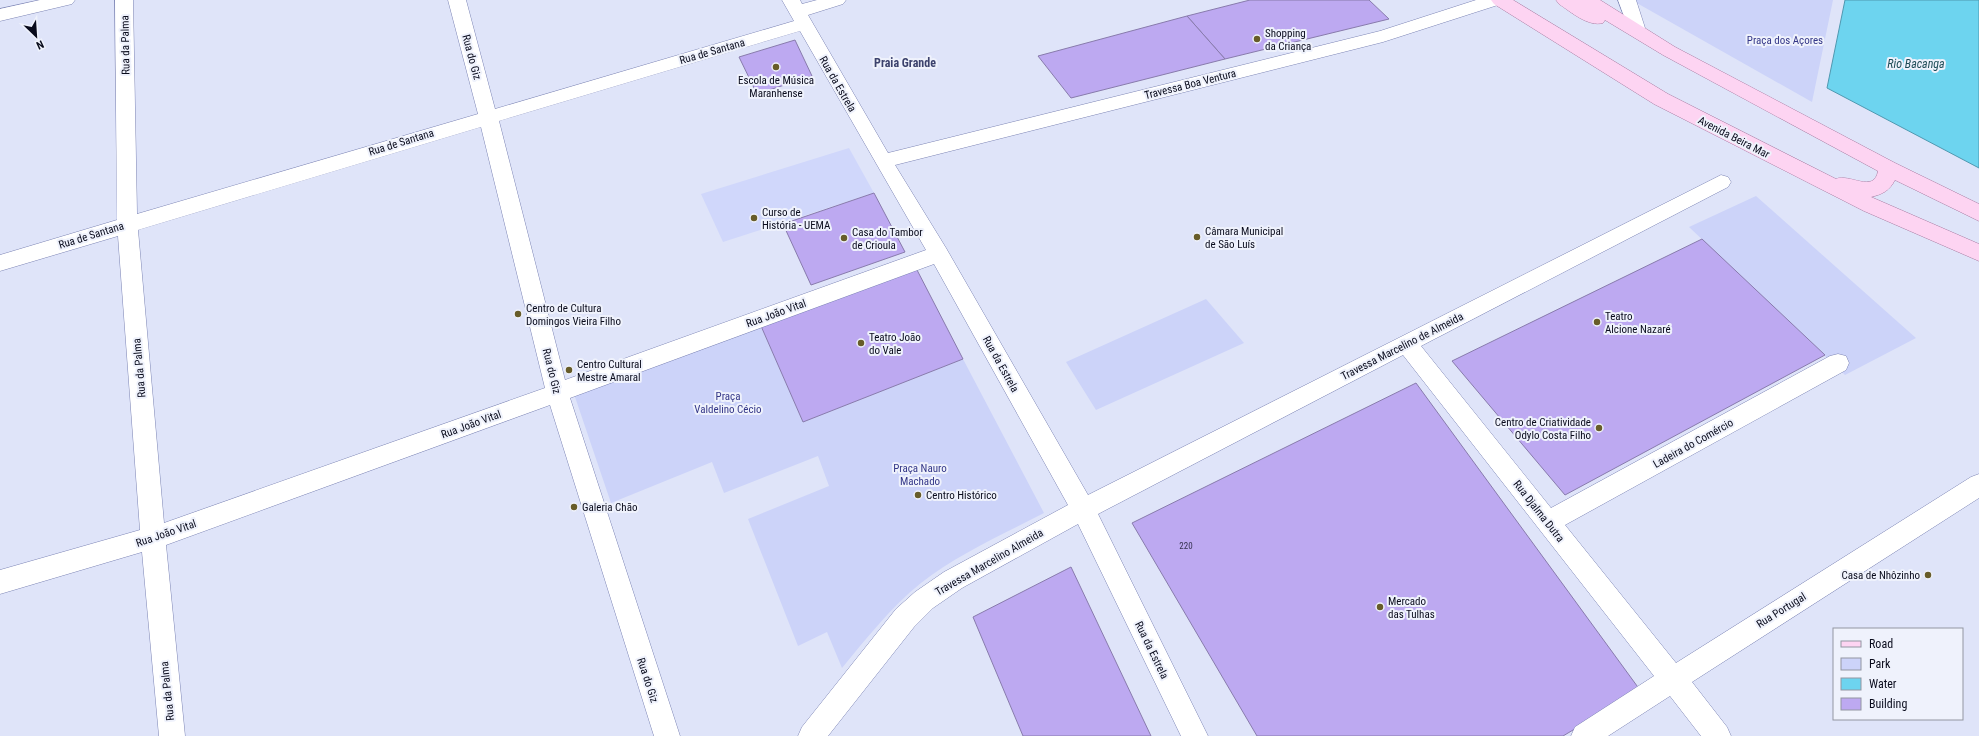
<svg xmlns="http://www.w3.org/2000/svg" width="1979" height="736" font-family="'Roboto Condensed',sans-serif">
<rect width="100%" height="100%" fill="#dfe4f9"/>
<path fill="#d0d7fb" d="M849,148l25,45 -151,49 -22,-48z"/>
<g fill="#ccd3f9">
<path d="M1635,0h198l-21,102 -177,-100z"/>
<path d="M1756,196l160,142 -71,37 -156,-148z"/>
<path d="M1206,299l38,44 -148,67 -30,-48z"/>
<path d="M761,326l42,96 160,-63 81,154c-40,21 -88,42 -123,70 -30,24 -55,56 -79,85l-15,-36 -29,14 -50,-127 81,-33 -11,-30 -94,37 -12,-31 -101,41 -37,-109z"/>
</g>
<path fill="#6dd4ef" stroke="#4f98b0" d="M1845,0h134v168l-152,-80z"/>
<g fill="#bda9f1" stroke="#887bac">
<path d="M1250,0h119l20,19 -164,40 -38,-43z"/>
<path d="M1187,16l38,43 -154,39 -33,-42z"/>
<path d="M795,40l17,36 -55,18 -18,-37z"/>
<path d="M874,193l31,59 -94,33 -28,-61z"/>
<path d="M1702,239l123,116 -260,140 -113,-134z"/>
<path d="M916,268l47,91 -160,63 -42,-96z"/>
<path d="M1416,383l224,307 -77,46h-306l-125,-213z"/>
<path d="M1071,567l80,169h-128l-50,-119z"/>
</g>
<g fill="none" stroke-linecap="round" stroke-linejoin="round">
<defs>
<g id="minor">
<path d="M40,0h35l-3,4 -72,17v-12z"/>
<path d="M115,0h18l4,214 341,-100 -30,-114h18l29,109 299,-88 -12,-21h18l2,4 15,-4h29l-3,4 -35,11 80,138 492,-122 96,-31h28l-3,4 -118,38 -488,123 51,83 142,247 633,-320 7,2 3,5 -3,5 -307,159 130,162 279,-152 8,-2 8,2 3,7 -3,7 -281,155 111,138 295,-186 8,-3v24l-287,184 35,45 4,9h-30l-31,-40 -62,40h-37l4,-9 79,-51 -251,-321 -305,159 110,222h-27l-103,-212 -116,64 -29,20 -19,19 -86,109h-30l4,-9 94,-118 19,-17 29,-20 124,-67 -134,-241 -364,134 110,338h-26l-104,-331 -384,140 19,191h-26l-17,-184 -142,42v-24l140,-40 -22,-294 -118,35v-16l117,-35zM800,31l126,219 -361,130 -66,-259zM481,127l64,261 -381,135 -26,-293z"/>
<path d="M1618,0h18l10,31 -3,4 -6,2 -6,-2z"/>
</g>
<path id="major" d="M1491,0h22l155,94 168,85c13,-6 38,15 42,-8l-215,-116 -58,-35 -2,3c-15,4 -32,-11 -44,-19l-3,-4h44l75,47 220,116 84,41v17l-84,-41c-6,11 -12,14 -24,17l108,47v17l-115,-50 -210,-107 -160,-100z"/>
</defs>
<use href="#minor" stroke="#7c84b4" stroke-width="1"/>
<use href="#major" stroke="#a77ba1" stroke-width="1"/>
<use href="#minor" fill="#fff" fill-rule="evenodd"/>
<use href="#major" fill="#fdd4f2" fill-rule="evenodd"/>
</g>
<g fill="#675c29" stroke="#eff2fc" stroke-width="1.5">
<circle cx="1257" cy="39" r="4"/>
<circle cx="776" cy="67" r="4"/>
<circle cx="754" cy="218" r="4"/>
<circle cx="1197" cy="237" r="4"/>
<circle cx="844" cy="238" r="4"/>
<circle cx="518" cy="314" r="4"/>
<circle cx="1597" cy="322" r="4"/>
<circle cx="861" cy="343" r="4"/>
<circle cx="569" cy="370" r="4"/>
<circle cx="1599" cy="428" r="4"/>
<circle cx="918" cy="495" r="4"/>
<circle cx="574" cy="507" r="4"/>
<circle cx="1928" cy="575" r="4"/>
<circle cx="1380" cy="607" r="4"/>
</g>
<g text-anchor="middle" stroke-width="4" stroke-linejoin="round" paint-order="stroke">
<g font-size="9" fill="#363251">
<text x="1186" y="549">220</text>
</g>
<g font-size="11" fill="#090b1c" stroke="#eff2fc" text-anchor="start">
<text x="1265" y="37">Shopping<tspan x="1265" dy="13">da Criança</tspan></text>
<text x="776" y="84" text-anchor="middle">Escola de Música<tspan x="776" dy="13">Maranhense</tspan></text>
<text x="762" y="216">Curso de<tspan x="762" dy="13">História - UEMA</tspan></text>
<text x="1205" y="235">Câmara Municipal<tspan x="1205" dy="13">de São Luís</tspan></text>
<text x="852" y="236">Casa do Tambor<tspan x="852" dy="13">de Crioula</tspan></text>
<text x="526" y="312">Centro de Cultura<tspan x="526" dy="13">Domingos Vieira Filho</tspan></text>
<text x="1605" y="320">Teatro<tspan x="1605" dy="13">Alcione Nazaré</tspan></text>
<text x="869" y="341">Teatro João<tspan x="869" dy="13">do Vale</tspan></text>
<text x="577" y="368">Centro Cultural<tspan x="577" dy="13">Mestre Amaral</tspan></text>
<text x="1591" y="426" text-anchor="end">Centro de Criatividade<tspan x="1591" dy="13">Odylo Costa Filho</tspan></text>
<text x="926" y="499">Centro Histórico</text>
<text x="582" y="511">Galeria Chão</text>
<text x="1920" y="579" text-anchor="end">Casa de Nhôzinho</text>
<text x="1388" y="605">Mercado<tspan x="1388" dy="13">das Tulhas</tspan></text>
</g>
<g font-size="11" fill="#343788" stroke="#eff2fc">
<text x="1785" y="44">Praça dos Açores</text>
<text x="728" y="400">Praça<tspan x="728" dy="13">Valdelino Cécio</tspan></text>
<text x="920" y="472">Praça Nauro<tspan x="920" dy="13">Machado</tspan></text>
</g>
<g font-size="11" fill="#090b1c" stroke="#eff2fc">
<text transform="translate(125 45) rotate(-91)" y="4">Rua da Palma</text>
<text transform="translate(712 51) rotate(-16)" y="4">Rua de Santana</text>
<text transform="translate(472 57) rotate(75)" y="4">Rua do Giz</text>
<text transform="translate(838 84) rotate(60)" y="4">Rua da Estrela</text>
<text transform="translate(1190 84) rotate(-14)" y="4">Travessa Boa Ventura</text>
<text transform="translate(1734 137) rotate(27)" y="4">Avenida Beira Mar</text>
<text transform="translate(401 142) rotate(-17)" y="4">Rua de Santana</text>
<text transform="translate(91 235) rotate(-17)" y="4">Rua de Santana</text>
<text transform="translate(776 313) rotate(-20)" y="4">Rua João Vital</text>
<text transform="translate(1402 346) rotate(-27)" y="4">Travessa Marcelino de Almeida</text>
<text transform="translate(1001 364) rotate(61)" y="4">Rua da Estrela</text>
<text transform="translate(139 368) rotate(-95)" y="4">Rua da Palma</text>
<text transform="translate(552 371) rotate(76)" y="4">Rua do Giz</text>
<text transform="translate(471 424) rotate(-20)" y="4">Rua João Vital</text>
<text transform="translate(1693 443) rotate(-29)" y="4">Ladeira do Comércio</text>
<text transform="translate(1539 511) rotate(52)" y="4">Rua Djalma Dutra</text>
<text transform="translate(166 533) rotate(-19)" y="4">Rua João Vital</text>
<text transform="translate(989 562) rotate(-30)" y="4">Travessa Marcelino Almeida</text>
<text transform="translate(1781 610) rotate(-32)" y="4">Rua Portugal</text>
<text transform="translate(1152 650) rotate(64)" y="4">Rua da Estrela</text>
<text transform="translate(648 680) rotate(72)" y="4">Rua do Giz</text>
<text transform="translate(167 691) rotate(-96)" y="4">Rua da Palma</text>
</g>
<g font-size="12" font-weight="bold" fill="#3c426d" stroke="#eff2fc">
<text x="905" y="67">Praia Grande</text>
</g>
<g font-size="12" font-style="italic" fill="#1e4c57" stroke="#eff2fc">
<text x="1916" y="68">Rio Bacanga</text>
</g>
</g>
<rect x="1833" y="628" width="130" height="92" fill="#eff2fc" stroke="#9396a2"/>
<rect x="1841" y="641" width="20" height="6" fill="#fdd4f2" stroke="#9396a2"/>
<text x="1869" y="648" font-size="12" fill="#090b1c">Road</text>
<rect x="1841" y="658" width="20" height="12" fill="#ccd3f9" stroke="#9396a2"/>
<text x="1869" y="668" font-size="12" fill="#090b1c">Park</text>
<rect x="1841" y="678" width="20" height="12" fill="#6dd4ef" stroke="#9396a2"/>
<text x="1869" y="688" font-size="12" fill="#090b1c">Water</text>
<rect x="1841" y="698" width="20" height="12" fill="#bda9f1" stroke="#9396a2"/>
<text x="1869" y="708" font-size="12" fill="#090b1c">Building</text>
<g transform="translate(36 36) rotate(155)" stroke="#eff2fc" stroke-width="3" paint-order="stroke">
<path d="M0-3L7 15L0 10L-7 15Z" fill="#090b1c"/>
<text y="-6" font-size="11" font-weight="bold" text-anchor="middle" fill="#090b1c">N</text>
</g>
</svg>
